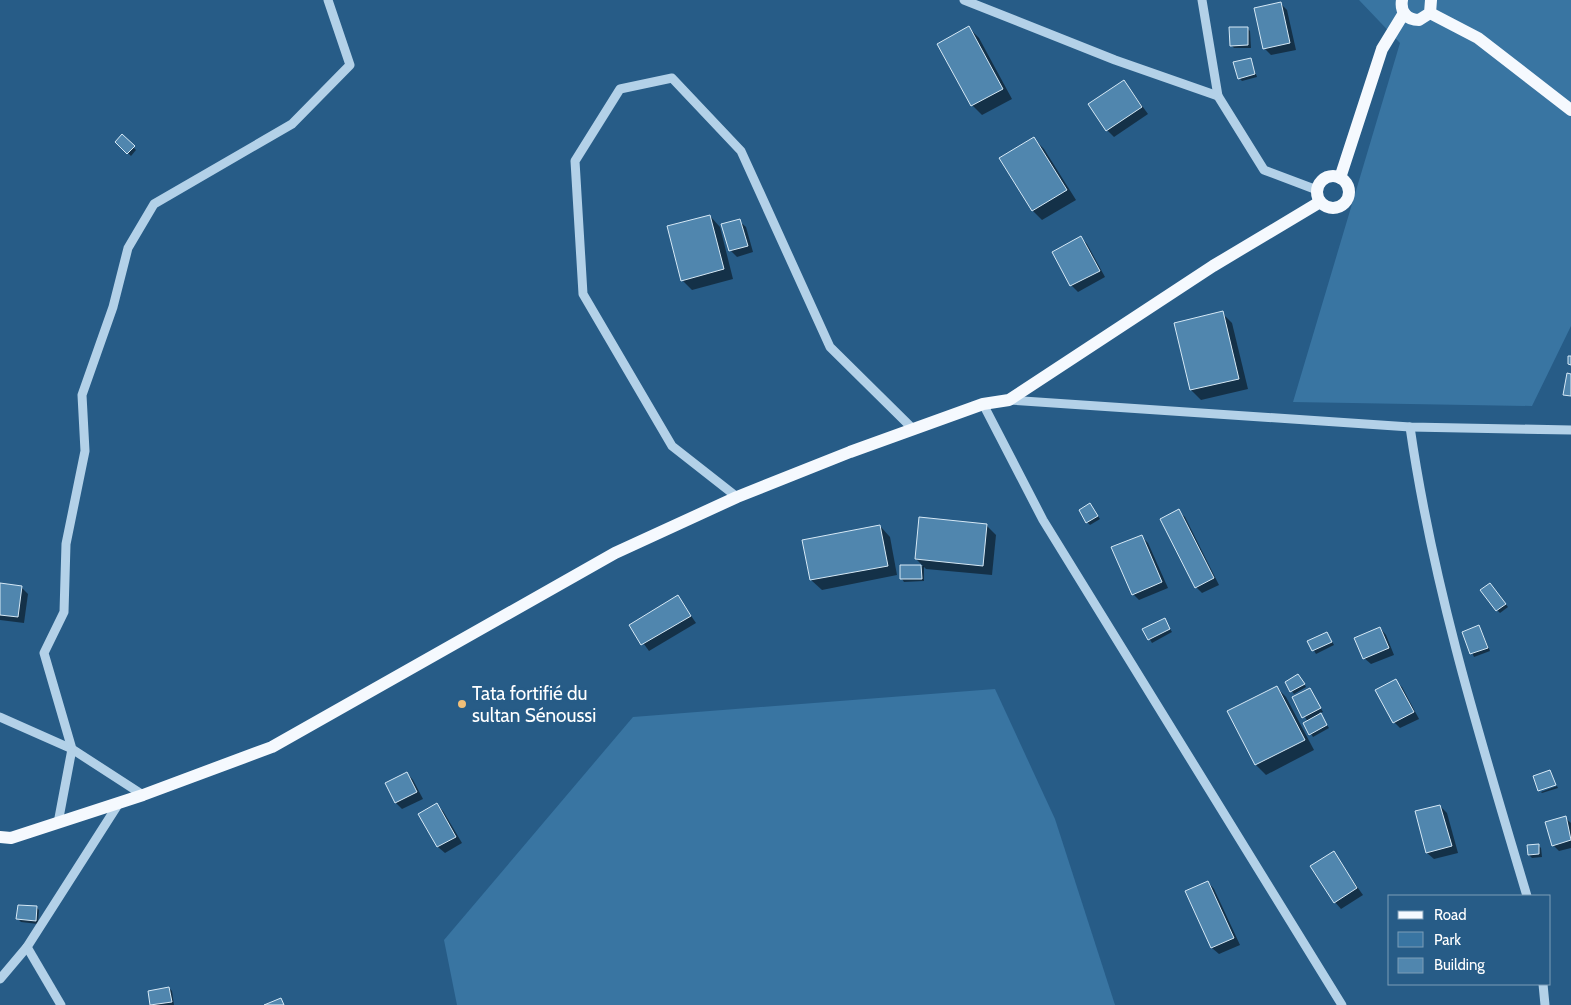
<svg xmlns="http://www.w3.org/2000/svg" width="1571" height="1005" font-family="Cabin,sans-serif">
<rect width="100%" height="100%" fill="#275c87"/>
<g fill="#3975a2">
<path d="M1359,0h212v326l-39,80 -239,-4 107,-359z"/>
<path d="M995,689l60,130 60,186h-658l-13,-65 189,-223z"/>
</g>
<g fill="#0007">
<path d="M1280,3l7,7 9,40 -25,5 -7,-7z"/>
<path d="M969,28l10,10 33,61 -30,16 -10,-10 -33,-61z"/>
<path d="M1247,28l3,3 1,17h-17l-3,-3z"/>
<path d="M1250,59l7,18 -15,4 -3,-3z"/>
<path d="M1124,81l24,33 -34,23 -7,-7z"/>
<path d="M122,136l14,14 -5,6 -15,-14z"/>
<path d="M1034,139l10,10 32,51 -34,20 -10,-10z"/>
<path d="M710,216l10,11 13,52 -41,11 -10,-10z"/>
<path d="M739,221l7,6 7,25 -16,5 -7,-7z"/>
<path d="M1081,238l6,6 18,33 -27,15 -7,-7 -18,-32z"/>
<path d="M1222,313l10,10 16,66 -47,11 -10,-10z"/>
<path d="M1092,508l8,11 -10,6 -3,-3z"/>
<path d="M1178,511l7,6 34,68 -17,8 -6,-6z"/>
<path d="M986,525l10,10 -4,40 -66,-6 -10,-10z"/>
<path d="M880,526l10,11 7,38 -75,15 -11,-10z"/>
<path d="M1141,536l7,7 20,45 -29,12 -6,-6z"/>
<path d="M924,566v15l-20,1 -2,-3 -1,-12z"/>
<path d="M0,585l21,2 7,7 -4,29 -24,-3z"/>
<path d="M1493,588l15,19 -8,6 -3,-3z"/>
<path d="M678,597l18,26 -47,28 -19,-26z"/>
<path d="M1164,619l8,13 -20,11 -8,-13z"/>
<path d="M1479,626l11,25 -16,6 -11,-25z"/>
<path d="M1380,628l6,7 8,20 -23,9 -7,-6z"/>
<path d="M1327,633l7,12 -18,9 -7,-12z"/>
<path d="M1301,679l5,8 -12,7 -8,-11z"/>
<path d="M1395,681l7,6 17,32 -19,9 -6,-6z"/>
<path d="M1276,687l10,10 28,53 -48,25 -10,-10 -27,-53z"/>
<path d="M1310,689l13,23 -4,1 10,15 -16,9 -9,-14 4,-1 -15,-24z"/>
<path d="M407,773l6,7 10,19 -21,10 -6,-6 -10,-19z"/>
<path d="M1557,786l1,2 -16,5 -1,-1z"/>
<path d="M437,805l6,6 19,32 -17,10 -7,-6 -18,-32z"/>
<path d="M1440,806l7,7 11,40 -24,6 -7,-6z"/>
<path d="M1565,818l6,5v25l-12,3 -6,-6z"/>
<path d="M1538,845l3,3 1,9 -10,1 -3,-3z"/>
<path d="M1333,853l30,42 -22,14 -6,-7z"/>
<path d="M1208,882l6,7 26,56 -21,9 -7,-6 -25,-56z"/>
<path d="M36,907l3,3 -1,14 -17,-2 -3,-3z"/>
<path d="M169,988l3,3 2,14h-22l-3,-13z"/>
</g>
<g fill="#5086ae" stroke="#d6e9f6">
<path d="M1281,2l9,41 -27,6 -9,-41z"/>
<path d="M969,26l34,63 -32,17 -34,-62z"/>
<path d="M1229,27h19v18l-18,1z"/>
<path d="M1251,58l4,16 -17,5 -5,-17z"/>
<path d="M1124,80l18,27 -36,24 -18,-27z"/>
<path d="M122,134l13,12 -8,8 -12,-12z"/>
<path d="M1034,137l33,53 -35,21 -33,-53z"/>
<path d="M710,215l14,54 -43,12 -14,-55z"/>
<path d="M740,219l8,27 -19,5 -8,-27z"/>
<path d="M1081,236l19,35 -30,15 -18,-34z"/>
<path d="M1223,311l16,68 -49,11 -16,-67z"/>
<path d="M1568,356h3v9l-3,-1z"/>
<path d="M1567,373l4,1v22l-8,-1z"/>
<path d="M1090,503l8,13 -12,7 -7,-13z"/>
<path d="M1179,509l35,69 -19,10 -35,-69z"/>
<path d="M919,517l68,7 -4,42 -68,-7z"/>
<path d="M880,525l8,41 -78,14 -8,-40z"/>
<path d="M1142,535l20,47 -30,13 -21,-48z"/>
<path d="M900,565h21l1,14h-22z"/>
<path d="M0,583l22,3 -4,31 -18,-2z"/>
<path d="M1490,583l16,21 -10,7 -16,-21z"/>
<path d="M678,595l13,21 -50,29 -12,-20z"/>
<path d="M1165,618l5,11 -22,11 -6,-11z"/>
<path d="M1479,625l9,23 -18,6 -8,-22z"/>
<path d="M1380,627l9,21 -26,11 -9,-21z"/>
<path d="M1327,632l5,10 -20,9 -5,-10z"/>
<path d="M1298,674l7,10 -15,8 -5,-10z"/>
<path d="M1396,679l18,33 -21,11 -18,-33z"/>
<path d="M1277,686l28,54 -50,25 -28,-54z"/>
<path d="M1310,688l11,20 -19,10 -10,-21z"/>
<path d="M1321,713l6,12 -18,10 -6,-12z"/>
<path d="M1550,770l6,15 -18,6 -5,-15z"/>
<path d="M407,772l10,20 -22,11 -10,-20z"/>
<path d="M437,803l19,34 -19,10 -19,-33z"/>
<path d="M1440,805l12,41 -26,7 -11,-42z"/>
<path d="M1566,816l5,24 -19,6 -7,-24z"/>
<path d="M1539,844v10l-11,1 -1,-10z"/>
<path d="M1334,851l23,37 -23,15 -24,-37z"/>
<path d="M1208,881l26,57 -23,10 -26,-57z"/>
<path d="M18,905l19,1 -1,15 -20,-2z"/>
<path d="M169,987l3,15 -22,3 -2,-14z"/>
<path d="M281,998l3,7h-20z"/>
</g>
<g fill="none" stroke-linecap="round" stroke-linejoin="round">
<g stroke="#b3d1e8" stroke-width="9">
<path d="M964,0l151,60 103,36"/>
<path d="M1202,0l16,96 46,74 53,20"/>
<path d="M1009,400l401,27 161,3"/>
<path d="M983,404l60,116 299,485"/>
<path d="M1410,427c23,160 71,315 117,469"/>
<path d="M737,497l-65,-51 -89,-152 -8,-133 45,-72 52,-11 69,73 89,196 83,82"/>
<path d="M0,717l72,32 -14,74"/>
<path d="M143,795l-71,-46 -28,-96 20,-41 2,-68 19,-93 -3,-56 31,-88 15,-59 26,-44 138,-80 58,-59 -22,-65"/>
<path d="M27,947l34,58"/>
<path d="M0,979l27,-32 92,-144"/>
<path d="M1543,984l2,21"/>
</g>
<g stroke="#f5f9fe" stroke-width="12">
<path d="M1402,0c-2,12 5,20 17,20l11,-7 1,-13"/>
<path d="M1430,13l48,25 93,72"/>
<circle cx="1333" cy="192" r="16"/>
<path d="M1340,178l42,-129 22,-36"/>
<path d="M0,837l11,1 132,-43 129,-48 343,-194 122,-56 113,-45 133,-48 26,-4 204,-134 107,-64"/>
</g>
</g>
<circle fill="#f1bf78" stroke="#275c87" stroke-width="2" cx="462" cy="704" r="5"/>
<g text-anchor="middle" stroke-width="5" stroke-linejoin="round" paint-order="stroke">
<g font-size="19" fill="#fff" stroke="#275c87" text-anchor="start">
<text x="472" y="700">Tata fortifié du<tspan x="472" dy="22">sultan Sénoussi</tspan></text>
</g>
</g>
<rect x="1388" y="895" width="162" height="90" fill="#275c87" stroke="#7d9db7"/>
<rect x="1398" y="911" width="25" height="8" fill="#f5f9fe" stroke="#7d9db7"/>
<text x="1434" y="920" font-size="15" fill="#ffffff">Road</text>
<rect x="1398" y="932" width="25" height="15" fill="#3975a2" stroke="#7d9db7"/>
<text x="1434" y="945" font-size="15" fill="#ffffff">Park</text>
<rect x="1398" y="958" width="25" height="15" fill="#5086ae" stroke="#7d9db7"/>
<text x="1434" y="970" font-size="15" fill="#ffffff">Building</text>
</svg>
